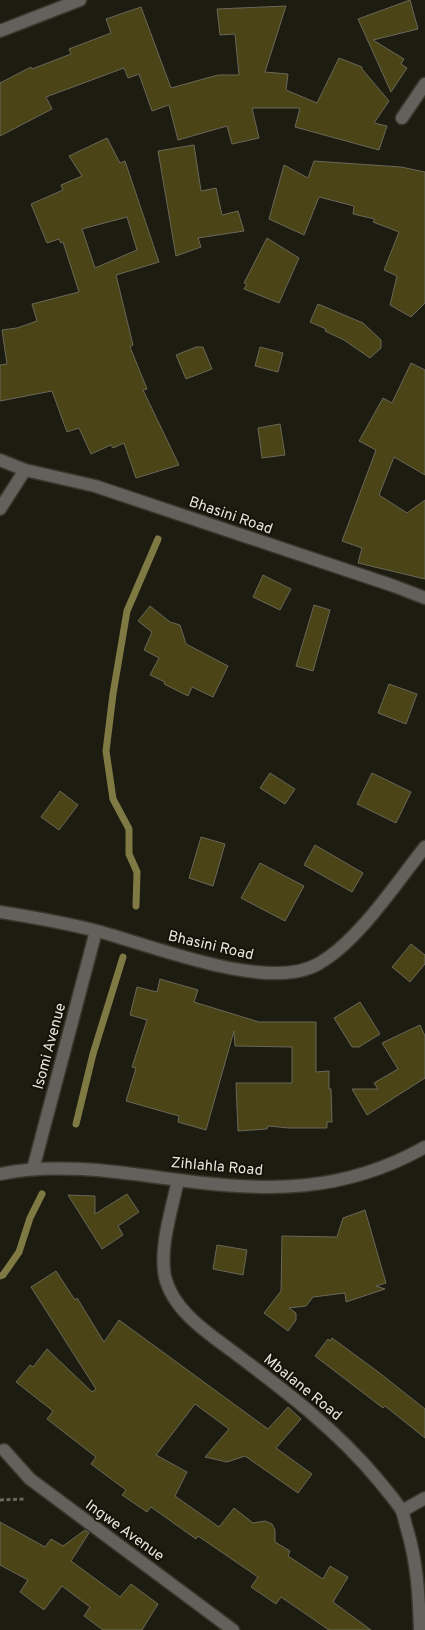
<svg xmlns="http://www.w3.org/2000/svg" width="425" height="1630" font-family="Overpass,sans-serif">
<rect width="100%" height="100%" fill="#1d1c10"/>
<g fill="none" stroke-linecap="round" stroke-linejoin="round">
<g stroke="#7f7943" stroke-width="7">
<path d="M136,906l1,-34 -8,-18v-25l-16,-30 -7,-48 7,-57 14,-83 31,-72"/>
<path d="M76,1124l17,-70 30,-97"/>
<path d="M0,1276l3,-1 16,-23 11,-34 12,-24"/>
</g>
</g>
<g fill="#4a4417" stroke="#696759" fill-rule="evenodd">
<path d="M410,0l8,29 -45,11 31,19 -3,5 6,4 -16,24 -33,-73z"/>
<path d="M286,6l-21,66 23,2 -2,16 31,13 22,-45 23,9v2l27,32 -15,22 13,3 -8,24 -84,-23 5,-19h-48l7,30 -27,6 -5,-18 -49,14 -9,-35 -17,6 -13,-37 -11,4 -4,-10 -78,29 6,12 -52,27v-53l31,-16 1,2 39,-15 -2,-5 42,-16 -5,-14 35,-12 30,81 47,-13h21l-4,-41 -15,1 -3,-26z"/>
<path d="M107,138l13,25 5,-2 34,101 -43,13 17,70 -3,2 17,42 -4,1 36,75 -43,13 -12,-35 -11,5 -2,-3 -20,9 -12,-26 -12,4 -15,-41 -52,10v-36l7,-1 -5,-34 15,-2 20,-7 -5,-17 47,-12 -16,-50 -2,1 -2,-4 -12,4 -16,-39 32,-14 -2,-5 21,-9 -13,-20zM127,217l10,33 -42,18 -13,-39z"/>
<path d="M194,145l7,46 15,-3 6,27 16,-4 6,20 -46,7 3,9 -25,9 -18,-105z"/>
<path d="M314,161l87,6 24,5v131l-14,14 -21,-12 7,-29 -13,-6 15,-38 -26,-10 2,-3 -22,-5 1,-8 -35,-9 -15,38 -35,-16 15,-54 24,13z"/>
<path d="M267,238l32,20 -20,45 -35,-14 3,-5 -3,-1z"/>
<path d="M318,304l45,19 18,17v8l-11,10 -26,-18 -19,-9 1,-2 -16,-7z"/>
<path d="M196,347h7l9,22 -26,10 -10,-24z"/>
<path d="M260,347l23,6 -5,19 -23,-6z"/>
<path d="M411,363l14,7v105l-31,-18 -15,38 28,18 18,-13v79l-67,-16 4,-15 -20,-7 34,-91 -17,-9 24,-43 9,5z"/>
<path d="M280,424l5,31 -23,3 -4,-30z"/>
<path d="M263,575l28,14 -11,21 -27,-13z"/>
<path d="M314,605l16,5 -17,61 -17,-5z"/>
<path d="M150,606l20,16 10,3 6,19 42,22 -15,31 -21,-10 -4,9 -24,-12 1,-2 -15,-7 9,-17 -15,-8 8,-18 -14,-11z"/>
<path d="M389,684l28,10 -11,30 -28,-11z"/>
<path d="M270,773l25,16 -10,15 -25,-16z"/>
<path d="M372,773l39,19 -15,31 -39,-19z"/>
<path d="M60,791l18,14 -19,25 -18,-13z"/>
<path d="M201,837l24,7 -12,42 -24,-8z"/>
<path d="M315,845l48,28 -11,19 -48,-27z"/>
<path d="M260,863l44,23 -19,35 -44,-23z"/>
<path d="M411,944l14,11v9l-15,18 -18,-15z"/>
<path d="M160,979l38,11 -4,12 65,20h57v50l13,-1v18h2l1,33h-5v6h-38l-21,-2 -1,3 -29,2 -2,-48h56v-36l-57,-1 -1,-15 -28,99 -28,-8 1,-6 -53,-15 10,-33 -4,-1 15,-47 -17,-5 7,-28 20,5z"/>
<path d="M360,1002l20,32 -21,13h-7l-18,-29z"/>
<path d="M420,1025l5,11v42l-58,37 -15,-26h26l-4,-6 24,-14 -16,-26z"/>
<path d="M127,1194l12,18 -21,14 5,9 -21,14 -34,-54 27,1v18z"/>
<path d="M365,1210l21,73 -10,3 9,3 -39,13 -1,-9 -32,4 -7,9 -17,2 7,5v7l-8,11 -24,-18 17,-22 1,-55 55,1 6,-19z"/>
<path d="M217,1245l30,5 -4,25 -30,-6z"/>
<path d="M56,1271l19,29 2,-2 27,44 15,-22 149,109 20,-22 13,12 -25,29 36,26 -14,19 -53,-37 -18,6 -22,-5 24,-28 -34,-25 -39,51 31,17 -12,24 44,31 15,-19 19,15 12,-2 7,3 3,6v12l15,9 -2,5 35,23 7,-13 18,11 -15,25 38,28h-42l-48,-33 -5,7 -25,-17 7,-10 -60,-41 -2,3 -45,-32 -4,5 -25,-17 4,-5 -35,-26 5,-7 -49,-38 6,-8 -37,-29 14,-17 3,2 14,-18 45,43 4,-3 -65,-102z"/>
<path d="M332,1338l45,33 48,38v29l-40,-32 -2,2 -68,-52 13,-17 2,2z"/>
<path d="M0,1522l45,25 6,-8 12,7 22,-16 4,3 -18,28 49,36 11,-13 27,20 -16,26h-39l-19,-14 6,-9 -28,-21 -18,24 -24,-18 8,-12 -28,-15z"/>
</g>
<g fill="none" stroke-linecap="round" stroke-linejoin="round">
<defs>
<g id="street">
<path d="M0,31l80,-31"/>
<path d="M402,118l23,-34"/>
<path d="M0,460l25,10 70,16 299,100 31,12"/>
<path d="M0,509l25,-39"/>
<path d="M0,912c32,5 65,11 97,19 55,14 170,62 221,33 40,-22 78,-81 107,-117"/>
<path d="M33,1169l63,-238"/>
<path d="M0,1174c59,-12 119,-2 178,6 89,12 166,13 247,-33"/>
<path d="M178,1180c-6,29 -19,67 -13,97 8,33 41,55 67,74 52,39 105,79 147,130 7,9 17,20 23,30 2,5 3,12 5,18 10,33 12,67 13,101"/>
<path d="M4,1450l26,29 203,151"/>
<path d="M402,1511l23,-13"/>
</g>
</defs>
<use href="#street" stroke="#39382d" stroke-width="15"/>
<path stroke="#69685e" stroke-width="3" stroke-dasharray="4 2.5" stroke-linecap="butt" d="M0,1500l26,-1"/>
<use href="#street" stroke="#62615b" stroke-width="12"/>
</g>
<g text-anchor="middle" stroke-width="4" stroke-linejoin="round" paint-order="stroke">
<g font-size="15" fill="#e7e6de" stroke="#141308">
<text transform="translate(231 515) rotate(19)" y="5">Bhasini Road</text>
<text transform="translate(211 945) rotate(13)" y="5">Bhasini Road</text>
<text transform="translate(49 1046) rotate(-75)" y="5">Isomi Avenue</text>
<text transform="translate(217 1166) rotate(5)" y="5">Zihlahla Road</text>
<text transform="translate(303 1387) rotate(39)" y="5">Mbalane Road</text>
<text transform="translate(125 1530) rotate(36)" y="5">Ingwe Avenue</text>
</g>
</g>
</svg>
